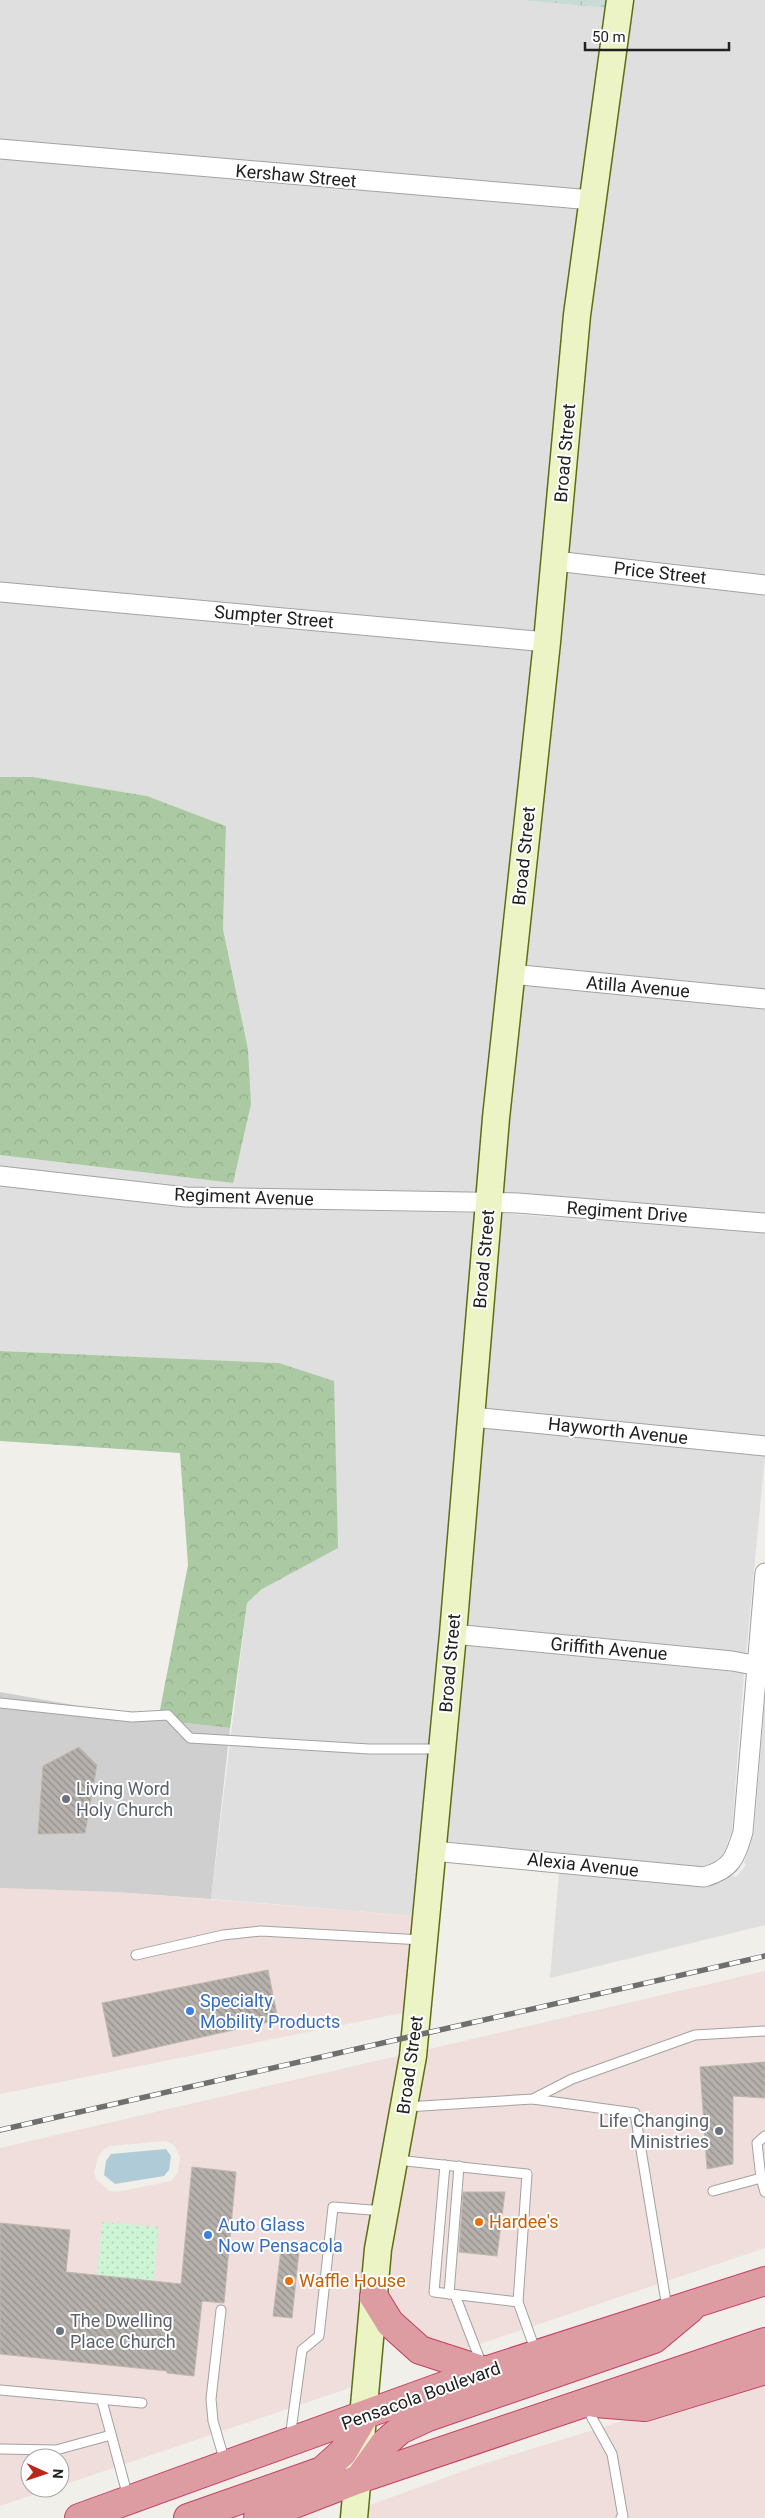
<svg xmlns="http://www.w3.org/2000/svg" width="765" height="2518" font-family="Roboto,sans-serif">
<defs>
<pattern id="forest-crowns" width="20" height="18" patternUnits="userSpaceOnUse" patternTransform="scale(1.25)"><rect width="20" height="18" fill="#abcaa3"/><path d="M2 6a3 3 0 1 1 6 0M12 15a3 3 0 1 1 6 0" fill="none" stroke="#93ad8c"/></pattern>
<pattern id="wetland-marsh" width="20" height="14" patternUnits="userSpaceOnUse" patternTransform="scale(1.25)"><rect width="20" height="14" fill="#c8dcd5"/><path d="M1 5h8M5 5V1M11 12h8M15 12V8" fill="none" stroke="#acbcb7"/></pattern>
<pattern id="park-dots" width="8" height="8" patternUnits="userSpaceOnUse" patternTransform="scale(1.25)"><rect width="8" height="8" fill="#cdf4d4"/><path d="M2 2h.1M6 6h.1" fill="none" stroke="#b0d1b6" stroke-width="1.8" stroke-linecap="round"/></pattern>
<pattern id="building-back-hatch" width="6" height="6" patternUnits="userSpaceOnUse" patternTransform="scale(1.25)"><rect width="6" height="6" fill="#b6b1ac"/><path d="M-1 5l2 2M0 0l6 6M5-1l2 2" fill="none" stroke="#94908c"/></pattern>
</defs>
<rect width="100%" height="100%" fill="#f0efe9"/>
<g fill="#dfdfdf">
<path d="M0,0h520l87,8 -25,182 -582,-50z"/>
<path d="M631,0h134v575l-198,-22 21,-236z"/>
<path d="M0,159l580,50 -43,422 -537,-49z"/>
<path d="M565,572l200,23v394l-241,-23z"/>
<path d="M0,602l535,48 -57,543 -291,-5 -187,-22v-11l232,28 16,-134 -25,-120 3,-103 -79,-30 -114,-19h-33z"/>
<path d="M521,985l244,24v204l-264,-19z"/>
<path d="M0,1186l186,21 291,6 -62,703 -204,-17 36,-296 15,-14 17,-226 -279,-12z"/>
<path d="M499,1213l266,20v204l-281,-29z"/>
<path d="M482,1427l283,29 -19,198 -281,-29z"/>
<path d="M463,1645l281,28 -12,157 -10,28 -9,7 -10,2 -258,-25z"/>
<path d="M765,1697v228l-215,53 9,-105 144,14 19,-5 10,-6 4,1 10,-12 -2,-2 10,-30z"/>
</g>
<g fill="#efdedb" fill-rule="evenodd">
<path d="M0,1888l117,4 298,24 -8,96 -407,82z"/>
<path d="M765,1971v277l-318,107 -48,-38 -14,-22 4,-45 36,-200z"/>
<path d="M402,2055l-39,235 -4,3 4,5 -8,88 -295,100v-28h-30v30h23l-53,18v-358zM165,2141l9,4 6,12 -2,15 -7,9 -54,11 -8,-1 -13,-12 -2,-6 4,-16 5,-7 7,-4z"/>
<path d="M765,2377v141h-400l2,-12 116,-42z"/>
</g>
<path fill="#cfcfcf" d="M0,1692l158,28 72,8 -19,171 -94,-7 -117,-4z"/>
<g fill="url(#forest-crowns)">
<path d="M0,777h33l114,19 79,30 -3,103 25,120 3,55 -18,79 -233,-28z"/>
<path d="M0,1351l279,12 55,18 4,167 -76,41 -15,14 -17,125 -72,-8 30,-155 -8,-112 -180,-12z"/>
</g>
<path fill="url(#wetland-marsh)" d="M520,0h88l-1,8z"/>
<path fill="url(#park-dots)" d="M102,2222l56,5 -4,54 -57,-5z"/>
<path fill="#b0cbd8" d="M166,2149l5,7 -2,14 -5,6 -49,8 -11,-9 2,-14 5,-7z"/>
<g fill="url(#building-back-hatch)" stroke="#c0b7ad">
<path d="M79,1747l18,18 -12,68 -47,1 5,-68z"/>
<path d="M268,1970l10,50 -165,37 -11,-54z"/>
<path d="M765,2062v36l-32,-2v68l-26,5 -7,-102z"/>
<path d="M192,2167l44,5 -12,131 -22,-2 -8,75 -27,-3v-2l-167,-17v-131l70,7 -4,42 115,12z"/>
<path d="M463,2192h42l-8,64 -38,-4z"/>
<path d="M281,2249l18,2 -7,67 -19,-2z"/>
</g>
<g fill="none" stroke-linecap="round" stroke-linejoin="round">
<defs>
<g id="lane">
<path d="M0,1703l132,14 36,-2 22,23 179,11h71"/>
<path d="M136,1955l87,-20 38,-4 161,9"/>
<path d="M533,2099l102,14 32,195"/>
<path d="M406,2107l127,-8 39,-20 123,-44 70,-4"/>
<path d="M765,2136l-8,7 4,35 4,14"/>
<path d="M397,2160l130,14 -9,128 18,50"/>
<path d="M445,2165l-11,127 84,10"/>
<path d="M713,2191l48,-13"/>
<path d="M449,2294l10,-128"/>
<path d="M455,2295l27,70"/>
<path d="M221,2310l-10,89 2,22 12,41"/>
<path d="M0,2390l142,13"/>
<path d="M102,2401l26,96"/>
<path d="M586,2407l26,47 11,63 -2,1"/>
<path d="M290,2438l12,-88 17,-14 14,-129 51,4"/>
<path d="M0,2449l56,1 55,-15"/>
</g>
<g id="street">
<path d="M0,149l592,51"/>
<path d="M555,561l210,24"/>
<path d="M0,592l547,50"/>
<path d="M511,974l254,25"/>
<path d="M0,1176l186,21 332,6 247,20"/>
<path d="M472,1417l293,29"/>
<path d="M453,1634l279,27 33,6"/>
<path d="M433,1851l271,26c28,-8 31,-19 39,-45l22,-259"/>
</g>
<path id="secondary" d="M354,2518l24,-269 35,-193 40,-422 43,-516 51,-476 30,-327 43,-315"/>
<g id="highway">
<path d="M374,2297l16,26 30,27 65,21"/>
<path d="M595,2403l50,4 120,-37"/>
<path d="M359,2479l25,-35 16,-14 28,-13 226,-78 36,-30"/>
<path d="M79,2518l406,-147 280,-90"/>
<path d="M188,2518l134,-47 21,-19 21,-36"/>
<path d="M258,2518l101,-39 406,-137"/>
</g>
</defs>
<use href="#lane" stroke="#a2a2a2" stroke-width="11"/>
<use href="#street" stroke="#a2a2a2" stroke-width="21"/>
<use href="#secondary" stroke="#5c6e13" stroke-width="29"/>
<use href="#highway" stroke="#c63e61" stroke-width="30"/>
<use href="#lane" stroke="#fff" stroke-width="9"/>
<use href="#street" stroke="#fff" stroke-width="19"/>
<use href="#secondary" stroke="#ecf3c5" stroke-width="26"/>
<use href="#highway" stroke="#dd9ba2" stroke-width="28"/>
<defs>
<path id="rail" d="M0,2130l765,-174"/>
</defs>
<use href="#rail" stroke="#6f6f6f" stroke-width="5.5"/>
<use href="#rail" stroke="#fff" stroke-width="4" stroke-dasharray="11" stroke-linecap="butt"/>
</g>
<g fill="#6b7280" stroke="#fff" stroke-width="2">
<circle cx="66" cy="1799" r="5"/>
<circle cx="719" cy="2131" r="5"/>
<circle cx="60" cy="2331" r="5"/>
</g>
<g fill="#3f7fe0" stroke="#fff" stroke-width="2">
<circle cx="190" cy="2011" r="5"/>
<circle cx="208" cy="2235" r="5"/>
</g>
<g fill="#e8710a" stroke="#fff" stroke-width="2">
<circle cx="479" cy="2222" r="5"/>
<circle cx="289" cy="2281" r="5"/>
</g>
<g text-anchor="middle" stroke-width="4" stroke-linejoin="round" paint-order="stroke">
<g font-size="18" fill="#212121" stroke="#fff">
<text transform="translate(296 176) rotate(5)" y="6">Kershaw Street</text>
<text transform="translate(565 453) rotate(-85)" y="6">Broad Street</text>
<text transform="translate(660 573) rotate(6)" y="6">Price Street</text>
<text transform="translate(274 617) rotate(5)" y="6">Sumpter Street</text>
<text transform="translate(524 856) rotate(-84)" y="6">Broad Street</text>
<text transform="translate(638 987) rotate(5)" y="6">Atilla Avenue</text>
<text transform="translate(244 1197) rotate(2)" y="6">Regiment Avenue</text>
<text transform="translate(627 1212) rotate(4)" y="6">Regiment Drive</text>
<text transform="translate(484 1259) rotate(-85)" y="6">Broad Street</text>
<text transform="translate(618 1431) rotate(6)" y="6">Hayworth Avenue</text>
<text transform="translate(609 1649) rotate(5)" y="6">Griffith Avenue</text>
<text transform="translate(450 1663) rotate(-85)" y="6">Broad Street</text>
<text transform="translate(583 1865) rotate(6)" y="6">Alexia Avenue</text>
<text transform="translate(410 2065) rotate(-82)" y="6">Broad Street</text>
<text transform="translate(421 2396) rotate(-20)" y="6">Pensacola Boulevard</text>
</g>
<g font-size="18" fill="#5b616d" stroke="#fff" text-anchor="start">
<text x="76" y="1795">Living Word<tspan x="76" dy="21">Holy Church</tspan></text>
<text x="709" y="2127" text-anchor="end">Life Changing<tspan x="709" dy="21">Ministries</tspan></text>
<text x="70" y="2327">The Dwelling<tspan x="70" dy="21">Place Church</tspan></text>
</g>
<g font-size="18" fill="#366cbe" stroke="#fff" text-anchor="start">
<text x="200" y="2007">Specialty<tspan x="200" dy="21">Mobility Products</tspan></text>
<text x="218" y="2231">Auto Glass<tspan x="218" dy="21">Now Pensacola</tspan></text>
</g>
<g font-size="18" fill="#c56008" stroke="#fff" text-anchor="start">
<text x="489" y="2228">Hardee's</text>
<text x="299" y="2287">Waffle House</text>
</g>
</g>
<g transform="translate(45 2473) rotate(93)"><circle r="24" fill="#ffffff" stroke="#a6a6a6"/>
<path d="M0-4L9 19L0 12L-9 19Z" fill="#ba2819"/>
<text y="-8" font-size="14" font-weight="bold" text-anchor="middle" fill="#212121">N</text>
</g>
<path d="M585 42v8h144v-8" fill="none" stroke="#212121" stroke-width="2.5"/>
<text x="592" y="42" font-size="15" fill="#212121" stroke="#ffffff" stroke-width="4" paint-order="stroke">50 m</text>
</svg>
